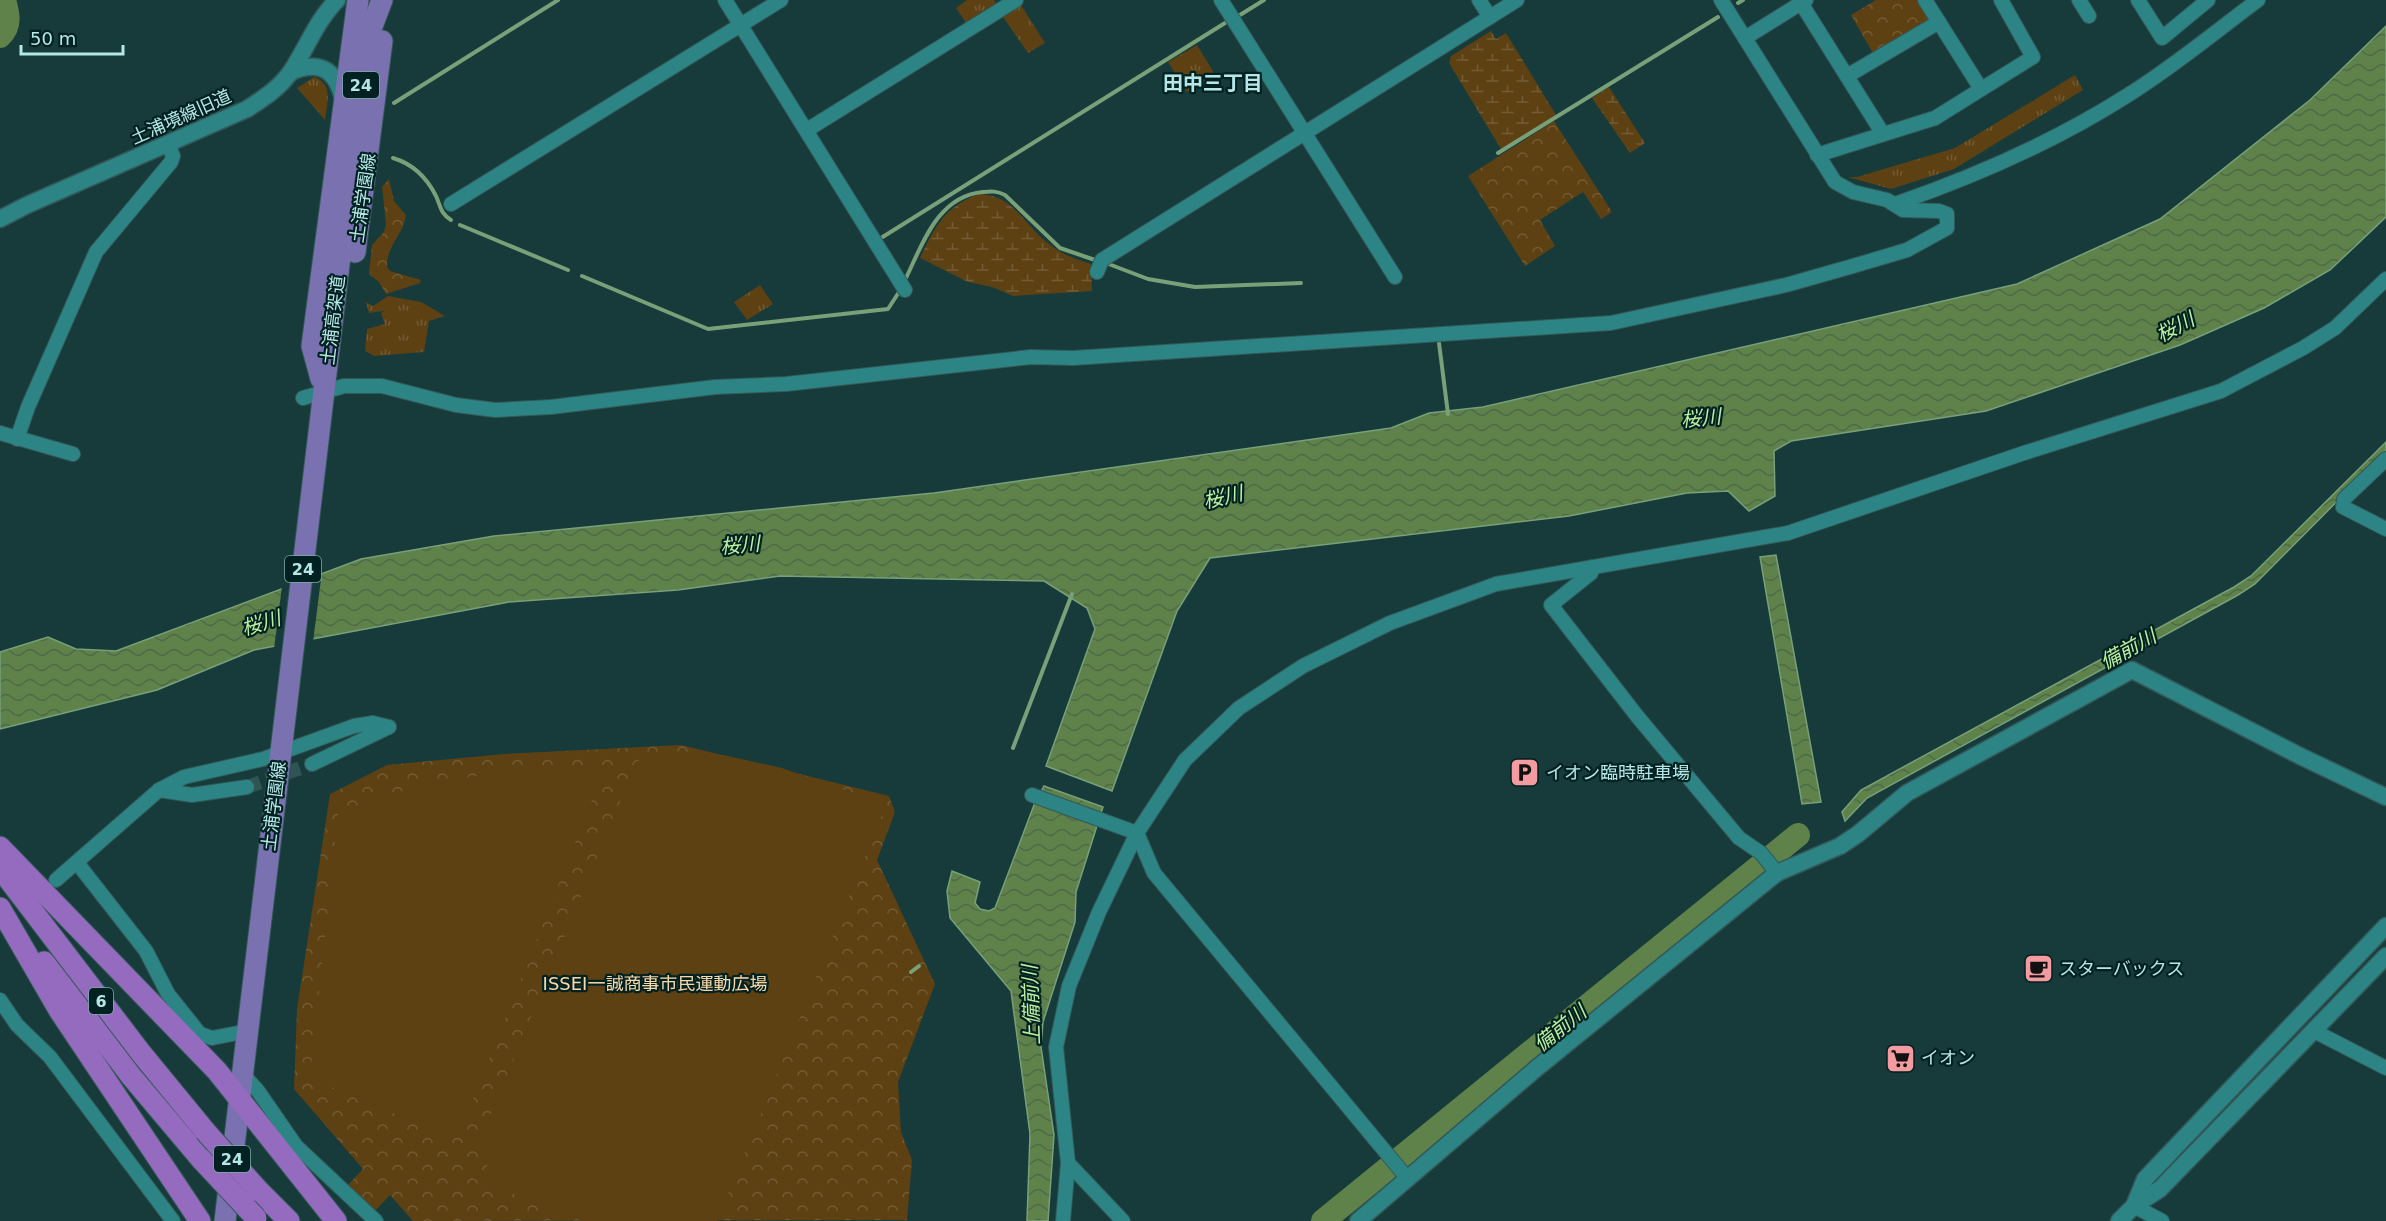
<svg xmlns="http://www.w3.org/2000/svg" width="2386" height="1221" font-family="'DejaVu Sans','Noto Sans JP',sans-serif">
<defs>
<pattern id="grass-tufts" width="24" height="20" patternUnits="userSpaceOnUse" patternTransform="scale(1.5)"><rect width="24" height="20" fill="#5d4113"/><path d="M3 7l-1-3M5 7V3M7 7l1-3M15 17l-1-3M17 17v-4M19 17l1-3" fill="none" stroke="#725c35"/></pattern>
<pattern id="forest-crowns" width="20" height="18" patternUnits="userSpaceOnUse" patternTransform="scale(1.5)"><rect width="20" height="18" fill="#5d4113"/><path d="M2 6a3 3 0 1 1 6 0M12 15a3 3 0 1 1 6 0" fill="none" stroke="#725c35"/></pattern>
<pattern id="wetland-marsh" width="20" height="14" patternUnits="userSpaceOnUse" patternTransform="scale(1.5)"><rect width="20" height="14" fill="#5d4113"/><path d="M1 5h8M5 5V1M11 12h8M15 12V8" fill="none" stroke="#725c35"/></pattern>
<pattern id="water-waves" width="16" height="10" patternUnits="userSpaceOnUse" patternTransform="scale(1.5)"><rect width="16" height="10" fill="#5e824a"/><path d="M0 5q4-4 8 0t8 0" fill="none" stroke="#4e6a48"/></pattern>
</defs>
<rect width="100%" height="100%" fill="#173a3a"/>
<g fill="url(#grass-tufts)">
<path d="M967,0h27l4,6 -31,18 -11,-16z"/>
<path d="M1021,5l24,38 -17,10 -25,-36z"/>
<path d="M1197,45l19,31 -29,16 -19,-30z"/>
<path d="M2075,75l8,15 -129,79 -63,20 -43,-12h9l98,-29z"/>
<path d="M314,77c20,6 13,28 11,43l-28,-32z"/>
<path d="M760,285l13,19 -26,16 -13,-18z"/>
<path d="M388,296l33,6 24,14 -16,5 -5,31 -50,4 -9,-5 2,-22 18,-5 -4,-10 3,-3 -15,2 -3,-11 7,4z"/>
</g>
<g fill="url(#forest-crowns)">
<path d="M1876,0h43l11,18 -2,5 -54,32 -23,-40z"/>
<path d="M1554,121l58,91 -11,7 -18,-27 -43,28 15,26 -30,20 -57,-90z"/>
<path d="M389,179l5,22 12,14c-2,19 -20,31 -19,52l3,4 31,9 -1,3 -34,11 -7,-12 -10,-8 3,-29 12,-13 2,-8 -4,-37z"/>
<path d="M681,745l208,51 6,16 -18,48 58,124 -37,98 3,50 11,28 -5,60 -494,1 -23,-26 -16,17 -27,-26 16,-17 -69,-80 3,-80 33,-215 57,-29 117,-11z"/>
</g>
<g fill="url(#wetland-marsh)">
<path d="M1491,31l5,8 10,-6 50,82 -55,34 -52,-86 2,-7z"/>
<path d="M1609,87l36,56 -15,10 -38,-55z"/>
<path d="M979,194c35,1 44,30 70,50 12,10 26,15 42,20l1,27 -79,5 -21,-9 -24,-5 -48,-24c15,-31 24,-51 59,-64z"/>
</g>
<g fill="#5d4113">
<path d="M664,755h59l59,13 104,37 -169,416h-135l-87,-35 -16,-43 158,-382z"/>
<path d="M518,769l86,1 -143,359 -15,6 -136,-57 28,-265 79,-27z"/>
</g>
<g fill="url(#water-waves)" stroke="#78a079" stroke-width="1.5">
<path d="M2386,26v191l-56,53 -66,38 -84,37 -194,66 -195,30 -17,10 1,45 -26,15 -21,-20 -41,2 -118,23 -359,42 -33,53 -65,180 -66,-25 49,-137 -8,-21 -43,-27 -264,-5 -102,14 -169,12 -255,48 -97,40 -157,39v-77l48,-15 28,12 40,2 245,-92 133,-23 440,-43 457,-65 38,-15 54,-6 534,-123 143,-65 150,-119z"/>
<path d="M2386,442v10l-131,132 -17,11 -371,203 -22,23 -3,-9 19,-22 373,-203 17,-11z"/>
<path d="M1776,555l45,247 -19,2 -42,-247z"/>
<path d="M1044,786l59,21 -27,85 -1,30 -32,100 -2,25 13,88 -6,86h-21l3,-87 -19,-143 -61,-73 -3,-27 5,-20 28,11 -5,21 5,6 9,2 6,-3 39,-103z"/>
</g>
<path fill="#173a3a" d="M322,571l-9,71 -39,7 8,-63z"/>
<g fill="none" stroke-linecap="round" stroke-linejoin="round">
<g stroke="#78a079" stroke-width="4">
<path d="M1738,3l5,-3"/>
<path d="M1240,15l24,-15"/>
<path d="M394,103l164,-103"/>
<path d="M1498,153l220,-136"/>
<path d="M393,158c20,6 34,20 43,38 5,11 4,17 15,24"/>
<path d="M460,225l108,45"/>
<path d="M881,238l344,-215"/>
<path d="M1106,263l42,16 47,8 106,-4"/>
<path d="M582,276l126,53 180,-20 11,-17"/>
<path d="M906,278c17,-35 32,-82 77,-86 9,-1 14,-1 22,3l55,53 35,12"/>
<path d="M1439,343l9,71"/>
<path d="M1013,748l59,-154"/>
<path d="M911,972l8,-6"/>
</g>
<g stroke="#5e824a" stroke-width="24">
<path d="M0,36c11,-11 8,-22 4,-36"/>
<path d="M1323,1221l475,-386"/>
</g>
<path stroke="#2f5454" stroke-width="14" stroke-dasharray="14 7" stroke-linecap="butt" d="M247,787l65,-23"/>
<defs>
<g id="minor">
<path d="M725,0l180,290"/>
<path d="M1221,0l174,277"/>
<path d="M1479,0l11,17"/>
<path d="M1925,0l56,89"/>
<path d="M2079,0l10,16"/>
<path d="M2138,0l24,38 46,-38"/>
<path d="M1801,3l82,131"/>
<path d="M1745,38l61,-38"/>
<path d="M1847,76l92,-54"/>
<path d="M807,130l209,-130"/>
<path d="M1817,155l118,-37 98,-61 -32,-57"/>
<path d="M451,204l330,-204"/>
<path d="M1895,204c81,-28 161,-63 233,-109 45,-28 87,-63 130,-95"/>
<path d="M1097,272l5,-12 415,-260"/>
<path d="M303,398l41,-12h38l74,19 39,5 56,-3 164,-20 71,-3 245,-27 42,1 538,-35 175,-38 67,-19 54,-16 40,-22v-14l-8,-3 -36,-1 -16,-10 -34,-8 -18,-10 -114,-182"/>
<path d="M0,433l73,21"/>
<path d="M17,439l11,-32 68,-155 75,-90 2,-6 -5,-12"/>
<path d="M2386,459l-42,40 -1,8 43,22"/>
<path d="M1593,567l-2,6 -40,32 86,111 102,122 22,15 16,20"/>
<path d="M312,764l77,-37"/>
<path d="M159,790l33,5 55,-8"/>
<path d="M1032,795l105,38 17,40 254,306"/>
<path d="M78,864l68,87 22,43 32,40 12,4 36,-7"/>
<path d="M56,880l103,-90 25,-13 79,-18 91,-33 19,-3 16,4"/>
<path d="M0,1000l17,25 33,32 123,164"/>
<path d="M2314,1031l72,37"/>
<path d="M243,1074l15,17 38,55 80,75"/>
<path d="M1068,1163l55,58"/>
<path d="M2134,1206l28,15"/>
<path d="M1063,1221l5,-58 -12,-116 13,-61 30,-74 38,-79 48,-73 54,-52 64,-42 87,-43 106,-39 292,-51 236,-80 197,-62 82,-43 32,-20 51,-49"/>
</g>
<g id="tertiary">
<path d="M291,72c28,-12 45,-3 52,27"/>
<path d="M0,219l27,-14 220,-96c17,-11 34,-22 45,-39 15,-23 25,-50 45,-70"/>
<path d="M2134,1206l11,-27 241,-253"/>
<path d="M1358,1221l180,-154 239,-194 63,-27 18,-12 49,-41 225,-123 168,86 86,41"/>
<path d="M2119,1221l15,-15 26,-17 226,-233"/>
</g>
<g id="primary">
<path d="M355,252l27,-211"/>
<path d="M321,379l-9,-33 46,-346"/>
<path d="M225,1221l131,-1099 15,-93 11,-29"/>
</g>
<g id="trunk">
<path d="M0,847l217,224 119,150"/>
<path d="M0,868l141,185 64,78"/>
<path d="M0,908l59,102 141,211"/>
<path d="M44,962l87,114 70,83"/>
<path d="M259,1191l30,30"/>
</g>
</defs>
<use href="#minor" stroke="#335858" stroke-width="16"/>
<use href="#tertiary" stroke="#335858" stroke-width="19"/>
<use href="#primary" stroke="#335858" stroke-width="23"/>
<use href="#trunk" stroke="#335858" stroke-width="23"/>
<use href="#minor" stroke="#2d8484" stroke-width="14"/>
<use href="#tertiary" stroke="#2d8484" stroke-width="16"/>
<use href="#primary" stroke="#7a71b0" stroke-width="21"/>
<use href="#trunk" stroke="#946bbe" stroke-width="21"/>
<defs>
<g id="trunk-bridge">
<path d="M205,1131l54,60"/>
<path d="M201,1159l55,59"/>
</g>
</defs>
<use href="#trunk-bridge" stroke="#335858" stroke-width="23" stroke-linecap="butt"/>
<use href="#trunk-bridge" stroke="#946bbe" stroke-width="21"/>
</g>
<defs>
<symbol id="parking-square" viewBox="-11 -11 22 22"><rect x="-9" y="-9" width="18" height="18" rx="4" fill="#f49aa1" stroke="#002121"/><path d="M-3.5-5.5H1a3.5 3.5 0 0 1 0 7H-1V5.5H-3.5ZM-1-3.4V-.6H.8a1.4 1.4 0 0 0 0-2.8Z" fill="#111"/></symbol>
<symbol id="cafe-square" viewBox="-11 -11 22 22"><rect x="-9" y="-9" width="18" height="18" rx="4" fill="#f49aa1" stroke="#002121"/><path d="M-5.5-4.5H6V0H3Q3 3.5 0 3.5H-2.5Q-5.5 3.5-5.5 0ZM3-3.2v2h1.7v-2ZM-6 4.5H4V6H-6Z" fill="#111"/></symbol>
<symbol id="supermarket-square" viewBox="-11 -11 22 22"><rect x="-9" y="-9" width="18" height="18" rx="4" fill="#f49aa1" stroke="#002121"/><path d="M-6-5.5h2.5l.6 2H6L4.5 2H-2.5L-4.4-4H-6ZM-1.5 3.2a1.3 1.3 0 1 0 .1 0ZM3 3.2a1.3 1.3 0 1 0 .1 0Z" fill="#111"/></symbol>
</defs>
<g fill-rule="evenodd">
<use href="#parking-square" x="1508" y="756" width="33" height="33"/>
<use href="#cafe-square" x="2022" y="952" width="33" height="33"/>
<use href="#supermarket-square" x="1884" y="1042" width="33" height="33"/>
</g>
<g text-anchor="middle" stroke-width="4.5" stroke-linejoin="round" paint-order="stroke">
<g fill="#002121" stroke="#7facac" stroke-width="1.5">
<rect x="343" y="72" width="36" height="26" rx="4.5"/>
<rect x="285" y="556" width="36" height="26" rx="4.5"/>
<rect x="89" y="988" width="24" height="26" rx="4.5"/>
<rect x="214" y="1146" width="36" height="26" rx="4.5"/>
</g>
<g font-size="16" font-weight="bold" fill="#b6e7e7">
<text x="361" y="91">24</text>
<text x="303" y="575">24</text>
<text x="101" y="1007">6</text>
<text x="232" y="1165">24</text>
</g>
<g font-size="18" fill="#b6e7e7" stroke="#002121">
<text transform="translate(181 117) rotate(-24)" y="6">土浦境線旧道</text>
<text transform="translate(363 198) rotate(-82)" y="6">土浦学園線</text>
<text transform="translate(333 320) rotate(-83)" y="6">土浦高架道</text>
<text transform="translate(274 806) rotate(-83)" y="6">土浦学園線</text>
</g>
<g font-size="18" fill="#b6e7e7" stroke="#002121" text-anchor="start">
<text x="1546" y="779">イオン臨時駐車場</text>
<text x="2059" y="975">スターバックス</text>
<text x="1921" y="1064">イオン</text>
</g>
<g font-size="18" fill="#fbd8a8" stroke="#002121">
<text x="655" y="990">ISSEI一誠商事市民運動広場</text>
</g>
<g font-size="20" font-weight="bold" fill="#b6e7e7" stroke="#002121">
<text x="1213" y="90">田中三丁目</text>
</g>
<g font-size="20" font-style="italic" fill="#bcf19f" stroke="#002121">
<text transform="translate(2175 327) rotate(-28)" y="7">桜川</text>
<text transform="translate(1701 418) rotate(-6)" y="7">桜川</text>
<text transform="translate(1223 497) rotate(-13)" y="7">桜川</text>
<text transform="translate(740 545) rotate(-5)" y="7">桜川</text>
<text transform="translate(261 623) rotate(-17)" y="7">桜川</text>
<text transform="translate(2128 649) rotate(-29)" y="7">備前川</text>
<text transform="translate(1031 1005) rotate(-92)" y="7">上備前川</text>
<text transform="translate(1560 1028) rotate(-39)" y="7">備前川</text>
</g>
</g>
<path d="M21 45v9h102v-9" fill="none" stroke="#b6e7e7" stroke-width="3"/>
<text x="30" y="45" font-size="18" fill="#b6e7e7" stroke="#002121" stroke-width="4.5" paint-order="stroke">50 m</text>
</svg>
